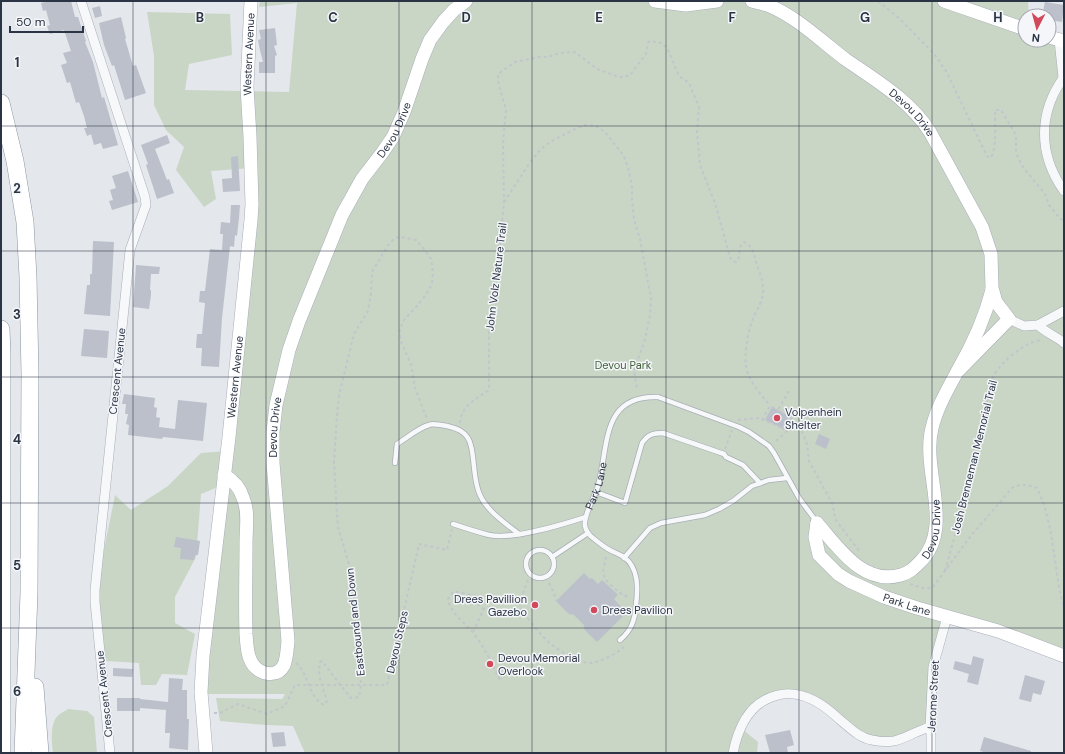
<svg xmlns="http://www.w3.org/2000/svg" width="1065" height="754" font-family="'DM Sans',sans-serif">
<rect width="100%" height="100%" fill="#e4e7ec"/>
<g fill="#c9d6c5">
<path d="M260,1h768l1,15h-4v24l39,1v615l-117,-39 -11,35 -6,75 -27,12 -32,1 -37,-26 -41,-21 -34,10 -18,25 17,14 -1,11h-452l-12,-27 -27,-1 -46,-4 -4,-23 66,1 3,-5h-84l22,-209 -22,9 -5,63 -21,40v26l20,11 -8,41 -25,-1 -6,11h-15l-2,-22 -33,-2 -8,-57 4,-44 13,-65 16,15 37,-24 33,-33 26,-2 24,-283 -40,3 5,28 -12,8 -28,-37 8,-23 -18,-17 -12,-25v-49l-7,-44 83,2 2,41 -43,9 -4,26 104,2 8,-89 -38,4z"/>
<path d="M68,709l19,2 7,6 3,36h-44c-1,-11 -4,-32 7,-39 2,-2 6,-3 8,-5z"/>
</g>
<g fill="#bbc0ca">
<path d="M49,1h22l4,16h3l8,24 -1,1 8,20 9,36 2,-1 14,48 -15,4 -2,-6 -7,2 -3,-11 -4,2 -3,-8h3l-3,-12 -5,-14 -3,1 -6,-21 -3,1 -6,-18 6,-2 -4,-10 8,-2 -7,-21 -14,4 -3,-8 3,-1 -4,-15 -3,1 -2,-8z"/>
<path d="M1045,2l19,3 -2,17 -13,-2v-4h-7z"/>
<path d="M100,6l2,10 -7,2 -3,-10z"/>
<path d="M121,17l5,21 -1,1 8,27 3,-1 10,28 -21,7 -11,-35 -2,1 -8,-21 -5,-22z"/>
<path d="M275,28l2,17 -3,1 3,9 -2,1v17h-16v-11h4l-4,-16 -1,-6 3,-1 -2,-9z"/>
<path d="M167,135l3,8 -15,6 12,31 2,-1 5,14 -17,6 -11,-34 2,-1 -7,-19z"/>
<path d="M238,156l2,35 -17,1 -1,-13 10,-1 -1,-21z"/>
<path d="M128,171l10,31 -26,8 -3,-9 4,-1 -3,-10 6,-2 -4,-12z"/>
<path d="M231,205h9l-1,13 -2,18 -2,-1 -1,12 -4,-1 -8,72 -3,49 -18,-1 1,-18h-6l1,-14h5l3,-31 -6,-1 1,-11h5l5,-42 12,1 1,-16h-3l1,-12 9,1z"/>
<path d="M93,241l21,1 -4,74 -26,-2 3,-29h3v-11h2z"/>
<path d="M136,265l24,2 -1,7h-8l-1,16h1v5l-2,14 -16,-2z"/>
<path d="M84,329l25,2 -2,27 -26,-2z"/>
<path d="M124,394l31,4 -1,9 3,1 -1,9 4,1 -1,9 16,2 3,-29 29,3 -4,38 -40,-4 -1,2 -34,-4 1,-10 -3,-1 2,-10h-3l1,-10h-4z"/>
<path d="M772,407l17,9 -7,12 -17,-8z"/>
<path d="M819,434l11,5 -4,10 -11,-5z"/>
<path d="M176,537l24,4 -2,14h-3l-1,5 -14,-1 1,-11 -7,-1z"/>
<path d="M584,573l6,6 2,-1 6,6 4,-4 16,15 -4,4 12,14 -29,29 -13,-13v-4l-10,-10 -5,-1 -13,-13z"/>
<circle cx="535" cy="605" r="5"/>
<path d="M973,656l11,3 -6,26 -11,-3 2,-8 -16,-5 2,-8 16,4z"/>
<path d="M113,668l20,1 -1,8 -19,-1z"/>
<path d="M1025,675l20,6 -4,14 -8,-2 -2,9 -12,-3z"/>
<path d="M169,678l14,1 -1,11h5v29h2l-1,31 -19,-2 1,-15h-5l1,-23 -26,-2v3h-23v-13h23v1l28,3z"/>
<path d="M790,730l4,15 -7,2 1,6h-18l-5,-18z"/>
<path d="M284,732l2,14 -13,1 -2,-14z"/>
<path d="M984,737l47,14v2h-43l-8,-2z"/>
</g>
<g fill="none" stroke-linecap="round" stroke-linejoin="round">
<defs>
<g id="lane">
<path d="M395,463l2,-19c10,-6 21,-16 32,-19 3,-2 8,0 12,0 14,2 27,6 30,21 4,16 2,34 9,49 7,16 25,28 39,39"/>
<path d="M596,492l29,11 17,-60c6,-8 10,-10 21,-10l61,21 2,3 17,8 17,18"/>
<path d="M453,524c12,4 24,8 36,11 24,5 72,-10 97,-18"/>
<circle cx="540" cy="564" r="14"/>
<path d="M552,557l36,-24"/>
<path d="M624,558l26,-30 11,-5 44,-8 14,-6 14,-8 19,-15 17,-6 18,-2"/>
<path id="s1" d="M620,640c12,-10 15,-21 16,-35 2,-16 3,-37 -12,-48 -5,-3 -11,-5 -16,-8 -5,-3 -10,-7 -15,-11 -4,-3 -7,-7 -8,-12 -2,-10 10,-30 13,-40 11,-41 3,-91 60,-89l81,30 10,5 20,14 5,7 25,45 17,23"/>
</g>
<g id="street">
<path d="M81,1l64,196 1,8 -16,45 -35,340v12l15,151"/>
<path d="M1059,40l4,37"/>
<path d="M1064,77c-26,36 -26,77 0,114"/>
<path d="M1009,319l15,7 14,-1 26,-14"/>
<path d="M1038,325c8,8 18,11 26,18"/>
<path d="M733,753c4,-20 13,-43 32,-53 28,-15 53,-1 74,19 10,8 20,19 33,21 28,6 34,-6 58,-13"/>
<path d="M931,753v-18l-1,-8 3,-60 14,-50"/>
</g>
<g id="secondary">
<path d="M655,1l31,4 31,-4"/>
<path id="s2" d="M752,1c6,2 13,3 18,5 28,12 51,35 75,53 30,21 65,41 85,73l52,95 9,27 1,34 4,14 13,17 -50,51"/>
<path d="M944,1l81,28"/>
<path d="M1049,37l15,4"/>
<path id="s3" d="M224,475c9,5 16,13 19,23 6,13 3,31 3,45 0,30 -1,61 0,91 1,11 1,26 10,34 8,7 22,9 28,-3 3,-7 3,-16 4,-24l-15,-178v-31l3,-27 13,-55 10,-29 43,-106 20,-36 20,-26 11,-16 11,-25 18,-53 8,-19 13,-18 11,-12 12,-9"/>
<path id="s4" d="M817,523c21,24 46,63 84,52 8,-2 13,-7 19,-13 35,-34 1,-92 12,-134 5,-21 16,-39 26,-58 14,-24 27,-53 34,-80"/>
<path id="s5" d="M817,523l-2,14 4,18 19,19 11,7 35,16 33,11 81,23 66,25"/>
<path id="s6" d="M206,753l-5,-61 2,-36 26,-219 22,-217 1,-16 -2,-67 -3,-50 4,-86"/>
</g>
<g id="highway">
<path d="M1,103l14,58 10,61 3,55 2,97 -1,219 -6,160"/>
<path d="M1,329l1,26v398"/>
<path d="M35,687l5,66"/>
</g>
</defs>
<use href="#lane" stroke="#a9aeb7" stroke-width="6"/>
<use href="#street" stroke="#a9aeb7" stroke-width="10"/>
<use href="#secondary" stroke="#a9aeb7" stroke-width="14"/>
<use href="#highway" stroke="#8b94a3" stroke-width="18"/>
<g stroke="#c2c5cb" stroke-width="2" stroke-dasharray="3 3" stroke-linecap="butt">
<path d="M878,1l21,17 36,37 11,16 41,85 3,2c7,-6 5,-38 5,-48h6l15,25v18l7,14 22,27 4,11 9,11 6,6"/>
<path d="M504,202l25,-38 11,-14 10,-8 23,-12 12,-5 11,1 9,6 19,24 5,15 3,16v12l2,21 6,19 11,59 -1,17 -5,25 -11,30 3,19"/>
<path d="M789,391l-11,19 11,6 5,5 8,11 5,12 2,17 24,44 2,14 25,33"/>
<path d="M738,420l21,-2 23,10"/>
<path d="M762,420l8,-14 8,4"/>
<path d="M460,423c1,-17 16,-24 29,-33v-74l7,-35 8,-78 -1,-60 3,-33 -8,-29v-7l17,-12 24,-5h9l12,-4 15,-1 22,17 22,8h5l6,-2 16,-21 2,-11 2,-2 12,2 6,7 11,26 10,7 10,24 -2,25 3,33 15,38 15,54 2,4 4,1c6,-6 1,-15 8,-20 8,3 10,12 12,20 3,9 7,18 7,27 1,12 -7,21 -11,32 -4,10 -8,35 -6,45 3,16 14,27 24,40"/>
<path d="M776,441l11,-10 -5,-3 7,-12"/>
<path d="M725,449l7,-19"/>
<path d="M606,557c-1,6 -4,13 -2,19 2,6 15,17 21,20l5,-1"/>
<path d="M945,571c13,-47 27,-94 38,-142 4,-16 3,-38 11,-54 7,-13 33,-35 48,-35"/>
<path d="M530,574c-3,12 -11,22 -9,35 9,12 19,26 30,35 8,7 29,19 39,19 11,-1 26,-9 34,-16"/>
<path d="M549,583l5,10 2,8"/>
<path d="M910,584l16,5 7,-2 37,-50 42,-49c9,-5 16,-3 25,0 15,31 16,65 22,99 1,7 3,14 5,21"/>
<path d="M484,610l-8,-8 1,-6 -20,-4h-4l-5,7c4,17 16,22 26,35 11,14 18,30 26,46"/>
<path d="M473,632l16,-34 31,4"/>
<path d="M296,663c13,11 12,34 28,42l3,-4 -7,-22 -1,-8 1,-9 2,-1 24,31 5,6 8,-1 2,-12 -8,-107 -15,-51 -1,-12 -3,-53 3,-47 2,-20 15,-61 14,-23 3,-18 1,-21 16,-27 7,-7 6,-1 15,3 8,9 7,10 2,13 -1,12 -7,12 -9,11 -13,14 -3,9 1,12 10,22 4,24 12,31"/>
<path d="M214,713h6l18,-9 29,10 18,-8 10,-21h92l32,-141 28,6 5,-21"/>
</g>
<use href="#lane" stroke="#f7f8fa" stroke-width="4.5"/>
<use href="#street" stroke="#f7f8fa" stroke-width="9"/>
<use href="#secondary" stroke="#fff" stroke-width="13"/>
<use href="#highway" stroke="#fff" stroke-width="17"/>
</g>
<path fill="none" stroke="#2b3445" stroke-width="1" stroke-opacity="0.55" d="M133,1v752M266,1v752M399,1v752M532,1v752M666,1v752M799,1v752M932,1v752M1,126h1063M1,251h1063M1,377h1063M1,503h1063M1,628h1063"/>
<g fill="#d1495b" stroke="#f4f6f9" stroke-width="1.5">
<circle cx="777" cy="418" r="4"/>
<circle cx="535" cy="605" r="4"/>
<circle cx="594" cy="610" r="4"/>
<circle cx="490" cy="664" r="4"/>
</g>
<g text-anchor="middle" stroke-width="3" stroke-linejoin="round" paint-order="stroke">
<g font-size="11" fill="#2b3445" stroke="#f4f6f9">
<text dy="4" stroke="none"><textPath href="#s6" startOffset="702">Western Avenue</textPath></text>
<text dy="4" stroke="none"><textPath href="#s2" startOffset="197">Devou Drive</textPath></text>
<text dy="4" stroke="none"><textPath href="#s3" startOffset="799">Devou Drive</textPath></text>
<text transform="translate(496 277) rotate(-83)" y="4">John Volz Nature Trail</text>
<text transform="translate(117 371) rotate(-84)" y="4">Crescent Avenue</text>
<text dy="4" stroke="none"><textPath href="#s6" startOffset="378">Western Avenue</textPath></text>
<text dy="4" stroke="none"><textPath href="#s3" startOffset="475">Devou Drive</textPath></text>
<text transform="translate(974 457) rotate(-76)" y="4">Josh Brenneman Memorial Trail</text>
<text dy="4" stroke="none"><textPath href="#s1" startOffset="185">Park Lane</textPath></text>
<text dy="4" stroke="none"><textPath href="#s4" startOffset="165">Devou Drive</textPath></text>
<text dy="4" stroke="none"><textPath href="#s5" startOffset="135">Park Lane</textPath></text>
<text transform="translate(355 622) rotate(-96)" y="4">Eastbound and Down</text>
<text transform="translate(397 642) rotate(-77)" y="4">Devou Steps</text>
<text transform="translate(104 694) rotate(-96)" y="4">Crescent Avenue</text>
<text transform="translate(933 696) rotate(-87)" y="4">Jerome Street</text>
</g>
<g font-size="11" fill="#3f6138" stroke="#f4f6f9">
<text x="623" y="369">Devou Park</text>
</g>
<g font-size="11" fill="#2b3445" stroke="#f4f6f9" text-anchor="start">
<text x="785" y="416">Volpenhein<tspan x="785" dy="13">Shelter</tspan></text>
<text x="527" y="603" text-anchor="end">Drees Pavillion<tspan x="527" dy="13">Gazebo</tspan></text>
<text x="602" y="614">Drees Pavilion</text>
<text x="498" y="662">Devou Memorial<tspan x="498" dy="13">Overlook</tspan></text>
</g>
</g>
<g font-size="13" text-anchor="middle" font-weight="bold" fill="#2b3445" stroke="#f4f6f9" stroke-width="3" stroke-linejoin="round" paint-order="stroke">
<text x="200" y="22">B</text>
<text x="333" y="22">C</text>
<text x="466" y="22">D</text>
<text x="599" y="22">E</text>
<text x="732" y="22">F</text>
<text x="865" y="22">G</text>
<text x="998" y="22">H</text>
<text x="17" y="67">1</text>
<text x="17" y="193">2</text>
<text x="17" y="319">3</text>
<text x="17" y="444">4</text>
<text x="17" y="570">5</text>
<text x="17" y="696">6</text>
</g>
<rect width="1065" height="754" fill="none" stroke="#2b3445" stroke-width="4"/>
<g transform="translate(1037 28) rotate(186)"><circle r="19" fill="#f4f6f9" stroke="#a4a8b1"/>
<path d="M0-3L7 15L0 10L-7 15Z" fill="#d1495b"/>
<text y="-6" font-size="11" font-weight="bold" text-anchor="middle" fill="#2b3445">N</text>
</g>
<path d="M10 26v6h73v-6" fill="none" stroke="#2b3445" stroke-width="2"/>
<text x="16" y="26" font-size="12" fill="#2b3445" stroke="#f4f6f9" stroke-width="3" paint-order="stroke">50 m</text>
</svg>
